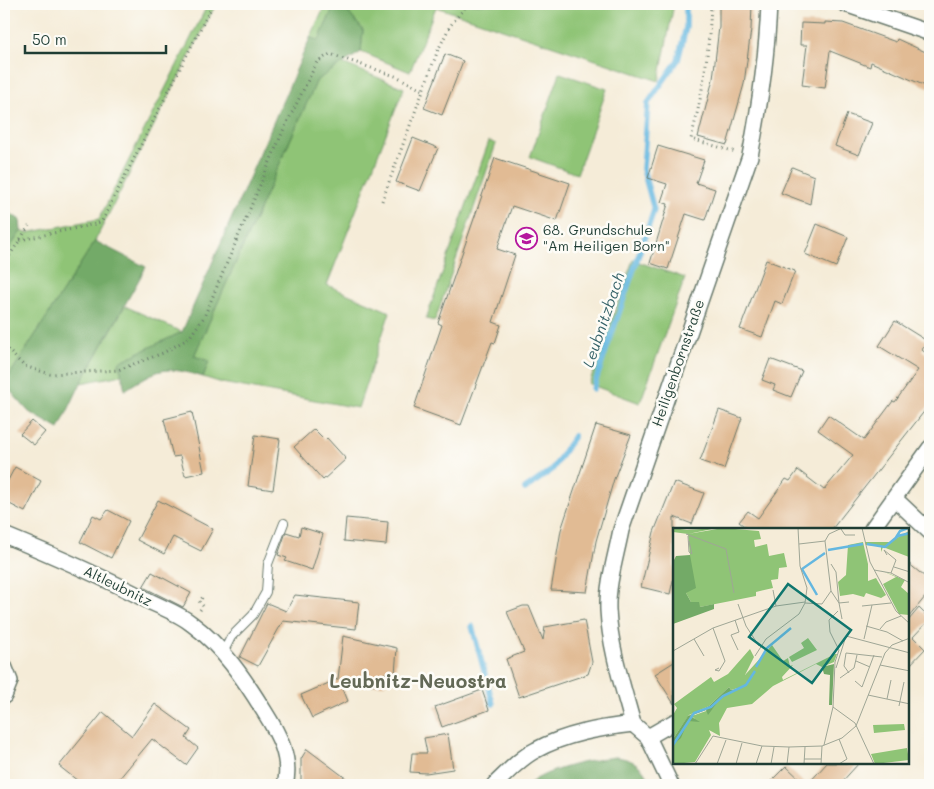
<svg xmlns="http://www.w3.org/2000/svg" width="934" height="789" font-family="Mali,sans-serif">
<rect width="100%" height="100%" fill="#fdfcf7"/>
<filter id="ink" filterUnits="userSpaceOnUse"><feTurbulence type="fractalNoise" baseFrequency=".02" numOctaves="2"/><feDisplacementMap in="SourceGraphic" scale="10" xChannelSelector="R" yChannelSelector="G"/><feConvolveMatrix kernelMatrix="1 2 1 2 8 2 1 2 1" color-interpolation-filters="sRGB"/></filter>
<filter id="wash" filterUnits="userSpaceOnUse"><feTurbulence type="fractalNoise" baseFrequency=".0096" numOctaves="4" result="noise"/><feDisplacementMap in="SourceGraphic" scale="20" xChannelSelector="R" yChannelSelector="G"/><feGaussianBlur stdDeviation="1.12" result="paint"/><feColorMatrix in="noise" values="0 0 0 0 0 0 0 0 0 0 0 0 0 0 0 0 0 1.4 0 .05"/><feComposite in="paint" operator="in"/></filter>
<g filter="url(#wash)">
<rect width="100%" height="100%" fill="#f5ecd8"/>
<g fill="#8fc476" stroke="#578055">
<path d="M208,4h8l-121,237 -91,143v-127l17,-26 5,2 73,-14z"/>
<path d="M326,4h9l-16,36 -9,-2z"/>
<path d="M341,4h333l-15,77 -223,-74 -26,65 -49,-20 2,-22z"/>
<path d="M342,63l62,25 -77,197 63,27 -32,96 -136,-25 -19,-6 6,-16 -15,-5 123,-276z"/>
<path d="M560,73l47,16 -30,85 -47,-17z"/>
<path d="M489,141l7,3 -61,177 -9,-2z"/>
<path d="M633,260l52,18 -45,125 -51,-19z"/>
<path d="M125,306l57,26 -63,30 3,13 -41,8z"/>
</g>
<g fill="#73aa67" stroke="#49744e">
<path d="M335,4h6l22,26 -2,22 -44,28 -123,276 15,5 -6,16c-39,-12 -44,-9 -78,13l-6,-28 63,-30 128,-294 9,2z"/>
<path d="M4,209l16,11 1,11 -17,26z"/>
<path d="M95,241l51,26 -65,116 -22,46 -30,-17 -25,-28z"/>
<path d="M615,757c20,2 29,10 37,28h-124c17,-16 63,-25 87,-28z"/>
</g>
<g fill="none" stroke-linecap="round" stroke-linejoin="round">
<g stroke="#64b7e0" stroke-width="5.5">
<path d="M593,389l61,-179 -11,-41 5,-66 30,-43 8,-33v-23"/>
<path d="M525,489l27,-19 22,-34"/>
<path d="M472,626l21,78"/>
</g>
</g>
<g id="blocks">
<g fill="#e1bb94">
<path d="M719,4h33l-1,25 -7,55 -17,61 -29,-8 15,-58 6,-52z"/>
<path d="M825,22l18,1 53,19 1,-3 33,15v34l-59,-26 -1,5 -40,-16 -5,37 -23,-3 5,-40h-7l1,-22 24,1z"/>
<path d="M445,54l18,7 -21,54 -18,-7z"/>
<path d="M847,114l25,9 -13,32 -24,-9z"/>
<path d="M413,138l25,10 -18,43 -24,-9z"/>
<path d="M658,146l46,14 -8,23 19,6 -10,31 -19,-6 -18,55 -18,-6 18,-59 -7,-2 6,-18 -19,-6z"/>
<path d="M495,158l75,25 -13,38 -45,-15 -15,43 18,6 -22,67 8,3 -6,18 -3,-1 -31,83 -47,-17 28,-83 -4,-2z"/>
<path d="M792,167l22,9 -4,28 -29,-11z"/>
<path d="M817,224l31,13 -12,30 -31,-13z"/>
<path d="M766,260l29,11 -13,33 -7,-3 -13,36 -22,-8z"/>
<path d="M895,321l32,20 -5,9 6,5 2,-3v52l-98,125h-84l-9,-7 9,-11 10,7 28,-39 4,2 8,-11 26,20 29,-35 -35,-25 10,-15 36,25 29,-39 2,1 23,-32 -39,-24z"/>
<path d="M770,359l32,12 -11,26 -18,-7 2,-5 -13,-5z"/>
<path d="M719,410l23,8 -18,51 -24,-8z"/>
<path d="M192,412l12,60 -19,4 -5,-20 -7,1 -9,-38z"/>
<path d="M32,421l13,11 -11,13 -14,-11z"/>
<path d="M596,425l35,10 -17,44 -18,62 -9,51 -36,-2 10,-60z"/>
<path d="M314,429l11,11 2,-2 19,21 -23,21 -29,-33z"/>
<path d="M255,435l25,4 -7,51 -25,-4z"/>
<path d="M15,467l26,14 -16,31 -21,-11v-13z"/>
<path d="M674,482l30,11 -12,31 -18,-7v59l-4,18 -29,-7 13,-55z"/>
<path d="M158,500l55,29 -12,22 -28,-14 -9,17 -27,-14z"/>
<path d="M108,510l21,11 -18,37 -31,-16 13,-27 8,4z"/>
<path d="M346,518l42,4 -2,23 -42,-4z"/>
<path d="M301,527l22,7 -11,36 -27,-9 2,-3 -9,-3 8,-23 13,4z"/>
<path d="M908,563l22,18v10l-22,27z"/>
<path d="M152,572l39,21 -8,14 -40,-20z"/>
<path d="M295,595l64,7 -3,27 -73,-8 -25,45 -18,-9 27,-54 19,8z"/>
<path d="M523,606h6l14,34 2,-13 39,-7 8,42 -4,12 -69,23 -13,-38 18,-7 -17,-40z"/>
<path d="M919,608l11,11 -17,18 12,12 -17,18v-46z"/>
<path d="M343,636l54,12 -2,26 -10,-1v12l-44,-1 7,17 -36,17 -11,-23 37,-16z"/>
<path d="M674,662v42l-19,-30z"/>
<path d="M482,690l7,20 -47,17 -7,-20z"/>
<path d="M155,704l36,26 -5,8 12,10 -12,17 -34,-26 -38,46h-31l-24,-19 44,-54 29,24z"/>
<path d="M448,734l5,35 -27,4 -16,-1 2,-19h15l-3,-15z"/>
<path d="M307,749l48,36h-54v-26z"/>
<path d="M827,763h32l-20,22h-32z"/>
<path d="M786,766l20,19h-39z"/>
</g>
</g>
</g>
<g filter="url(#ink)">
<use href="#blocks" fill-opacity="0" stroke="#6a7a6d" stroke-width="1"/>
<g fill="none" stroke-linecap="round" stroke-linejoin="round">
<defs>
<path id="service" d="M223,653l8,-16 22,-22 13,-23 2,-28 16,-41"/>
<g id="minor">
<path d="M845,4l85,29"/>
<path d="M895,499l35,33"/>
<path d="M872,529l58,-81"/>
<path d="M4,535c49,20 97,41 145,66 14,7 31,13 43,23 30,22 53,56 72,87 14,22 28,47 21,74"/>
<path d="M4,666l6,15 -6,15"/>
<path d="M633,724c-10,-37 -23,-76 -25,-114 -1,-26 8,-54 13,-80l129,-374c10,-51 17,-100 19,-152"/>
<path d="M633,724l15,13 23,48"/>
<path d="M648,737l26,-15"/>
<path d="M494,785c13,-12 26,-27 42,-35 29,-16 64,-22 97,-26"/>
</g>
</defs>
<use href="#service" stroke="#6a7a6d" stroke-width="10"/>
<use href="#minor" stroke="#6a7a6d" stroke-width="18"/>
<g stroke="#6a7a6d" stroke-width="3" stroke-dasharray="1 4" stroke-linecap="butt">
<path d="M711,4c-2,48 -8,89 -20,135l45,13"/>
<path d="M382,201l56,-151 12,-24 18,-22"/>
<path d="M20,240l76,-16 6,-3 111,-217"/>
<path d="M4,264l25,-38"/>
<path d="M4,346l20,20 26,8 68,-4 45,-17 26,-15 15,-21 79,-186 34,-69 13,-8 68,23 24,13"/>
<path d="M200,610l3,-4 -4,-5 5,-5"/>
</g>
<use href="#service" stroke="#fff" stroke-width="8"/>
<use href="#minor" stroke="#fff" stroke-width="15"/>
</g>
</g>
<defs>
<symbol id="school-ring" viewBox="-11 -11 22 22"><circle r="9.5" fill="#fdfcf7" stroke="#b5179e" stroke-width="1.5"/><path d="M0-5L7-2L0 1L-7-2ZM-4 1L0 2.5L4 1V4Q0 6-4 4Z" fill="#b5179e"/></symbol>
</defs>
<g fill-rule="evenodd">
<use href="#school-ring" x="514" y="226" width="25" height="25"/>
</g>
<g text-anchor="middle" stroke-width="5" stroke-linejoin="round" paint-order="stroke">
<g font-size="14" fill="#1f3d34" stroke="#fdfcf7" text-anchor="start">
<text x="543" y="235">68. Grundschule<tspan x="543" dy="16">"Am Heiligen Born"</tspan></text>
</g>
<g font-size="14" fill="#1f3d34" stroke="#fdfcf7">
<text transform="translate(678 363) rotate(-71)" y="5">Heiligenbornstraße</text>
<text transform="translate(118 586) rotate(26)" y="5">Altleubnitz</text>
</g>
<g font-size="15" font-style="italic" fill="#346268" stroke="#fdfcf7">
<text transform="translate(604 320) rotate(-71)" y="5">Leubnitzbach</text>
</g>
<g font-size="19" font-weight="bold" fill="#636956" stroke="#fdfcf7">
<text x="418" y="688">Leubnitz-Neuostra</text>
</g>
</g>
<g transform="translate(673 528)">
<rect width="236" height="236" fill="#f5ecd8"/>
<path d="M0,0l14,2 30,-2 -29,6 -15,-2zM50,0l36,3 2,8 -7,1 1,7 12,-3 2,12 15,-3 3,14 -8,1 -1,11 -7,1 2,8 -17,4v4l-56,11 -9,-5 -5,-9 4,-38 -2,-21zM236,3v26l-26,-10 -2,5v-6l-15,-1 -1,-3h25zM190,14l5,22v17l8,-3 10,17 -5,3 -15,-5 -2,4 -11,-3 -13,2 -2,-14 8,-7 2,-30zM207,42l25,10 -4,7 8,7v21l-10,-1 -16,-30 13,-7zM135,110l9,12 -25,12 -3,-5 15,-9 -3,-5zM99,117l11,16 5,-3 2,8 3,-1 -11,12 1,3 52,-26h2l-3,8 -12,5 -6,-3 -43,22 -21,18 -25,4 -8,15 1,13 -11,-6 2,5 -16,27 -22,2v-19l15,-24 7,-3 -6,-1 23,-8 8,-10 18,-11 -7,2 -2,-3 -20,19 -20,9 -16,24v-24l4,-7 -3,-4 37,-27 3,5 14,-8 22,-25 4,8 -9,18zM231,196l1,6 -31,3 -1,-8zM234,220l2,12 -34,4 -4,-10z" fill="#8fc476"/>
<path d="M17,27l6,33 -10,5 5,9h8l1,5 14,-3v5l-41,15v-62l3,-6zM161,136l-2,41h-3l1,-30 -6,-1 -2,-7zM56,159l2,3 7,-1 -18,10 -12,16 -2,-5 -16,6 10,6 -12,-1 -7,17 -8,7v-6l15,-23 21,-10z" fill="#73aa67"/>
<path fill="none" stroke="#64b7e0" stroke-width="2.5" d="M222,11l5,-8 8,-3M194,16l18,3 13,-11 12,-3M155,22l35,-6M144,67l-15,-26 23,-16M83,139l11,-19 24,-20M0,217l21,-32 17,-6 12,-11 23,-11 9,-14"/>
<path fill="none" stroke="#9fa696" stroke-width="1" d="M169,0l-13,6 -4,7 6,50 8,12 3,16M189,0l8,34 26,49 14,13M168,1l4,6h10M13,6l40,15 8,44M15,8l1,16 3,2 -3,-13M126,16l26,-3M214,27l-3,-5 12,10 -5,13M158,36l5,8 3,31 10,-1M221,39l16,5M201,42l17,3 19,10M100,62l3,16M132,75l17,1 9,-13M65,76l8,22 13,20M189,78l29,-3M62,92l4,12 -8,3 7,15M193,98l21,6 16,9M40,100l12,33 -6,10 -4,-1 4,-2M207,101l6,-7 15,-6M21,111l10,17M191,111l8,-34M0,123l40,-23 63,-22 29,-4M82,128l11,-17 33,-25 6,-11 2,-15 -7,-22 -2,-38M183,133l14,6M207,137l30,6M163,140l10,-32 64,17M176,145l-5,-7 2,-13 36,4M167,150l14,-10 3,-13M182,153l7,6 12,-32M195,167l42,9M214,171l4,-19M226,178l5,-24M160,179l22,16 19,41M166,211l8,20 -8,5M151,217l9,-38 2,-45 4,-12 -9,-18 -1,-12 9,-9M131,231h17M22,236l18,-28 49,10 27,1 33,-1 20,-8 14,-12 29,-73 7,-8 18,-7M44,236l9,-24M63,236l6,-21M83,236l6,-18M98,236l3,-17M114,236l2,-17M131,236l1,-17M148,236l1,-18"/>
<path fill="#0f766e" fill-opacity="0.15" stroke="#0f766e" stroke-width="2.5" d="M115,56l63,46 -39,53 -63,-46z"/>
<rect width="236" height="236" fill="none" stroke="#1f3d34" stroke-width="2.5"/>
</g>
<rect width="934" height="789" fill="none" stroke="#fdfcf7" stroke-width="20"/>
<path d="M25 45v8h141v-8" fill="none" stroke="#1f3d34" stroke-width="2.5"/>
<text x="32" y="45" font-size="15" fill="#1f3d34" stroke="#fdfcf7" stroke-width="4" paint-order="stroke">50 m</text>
</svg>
